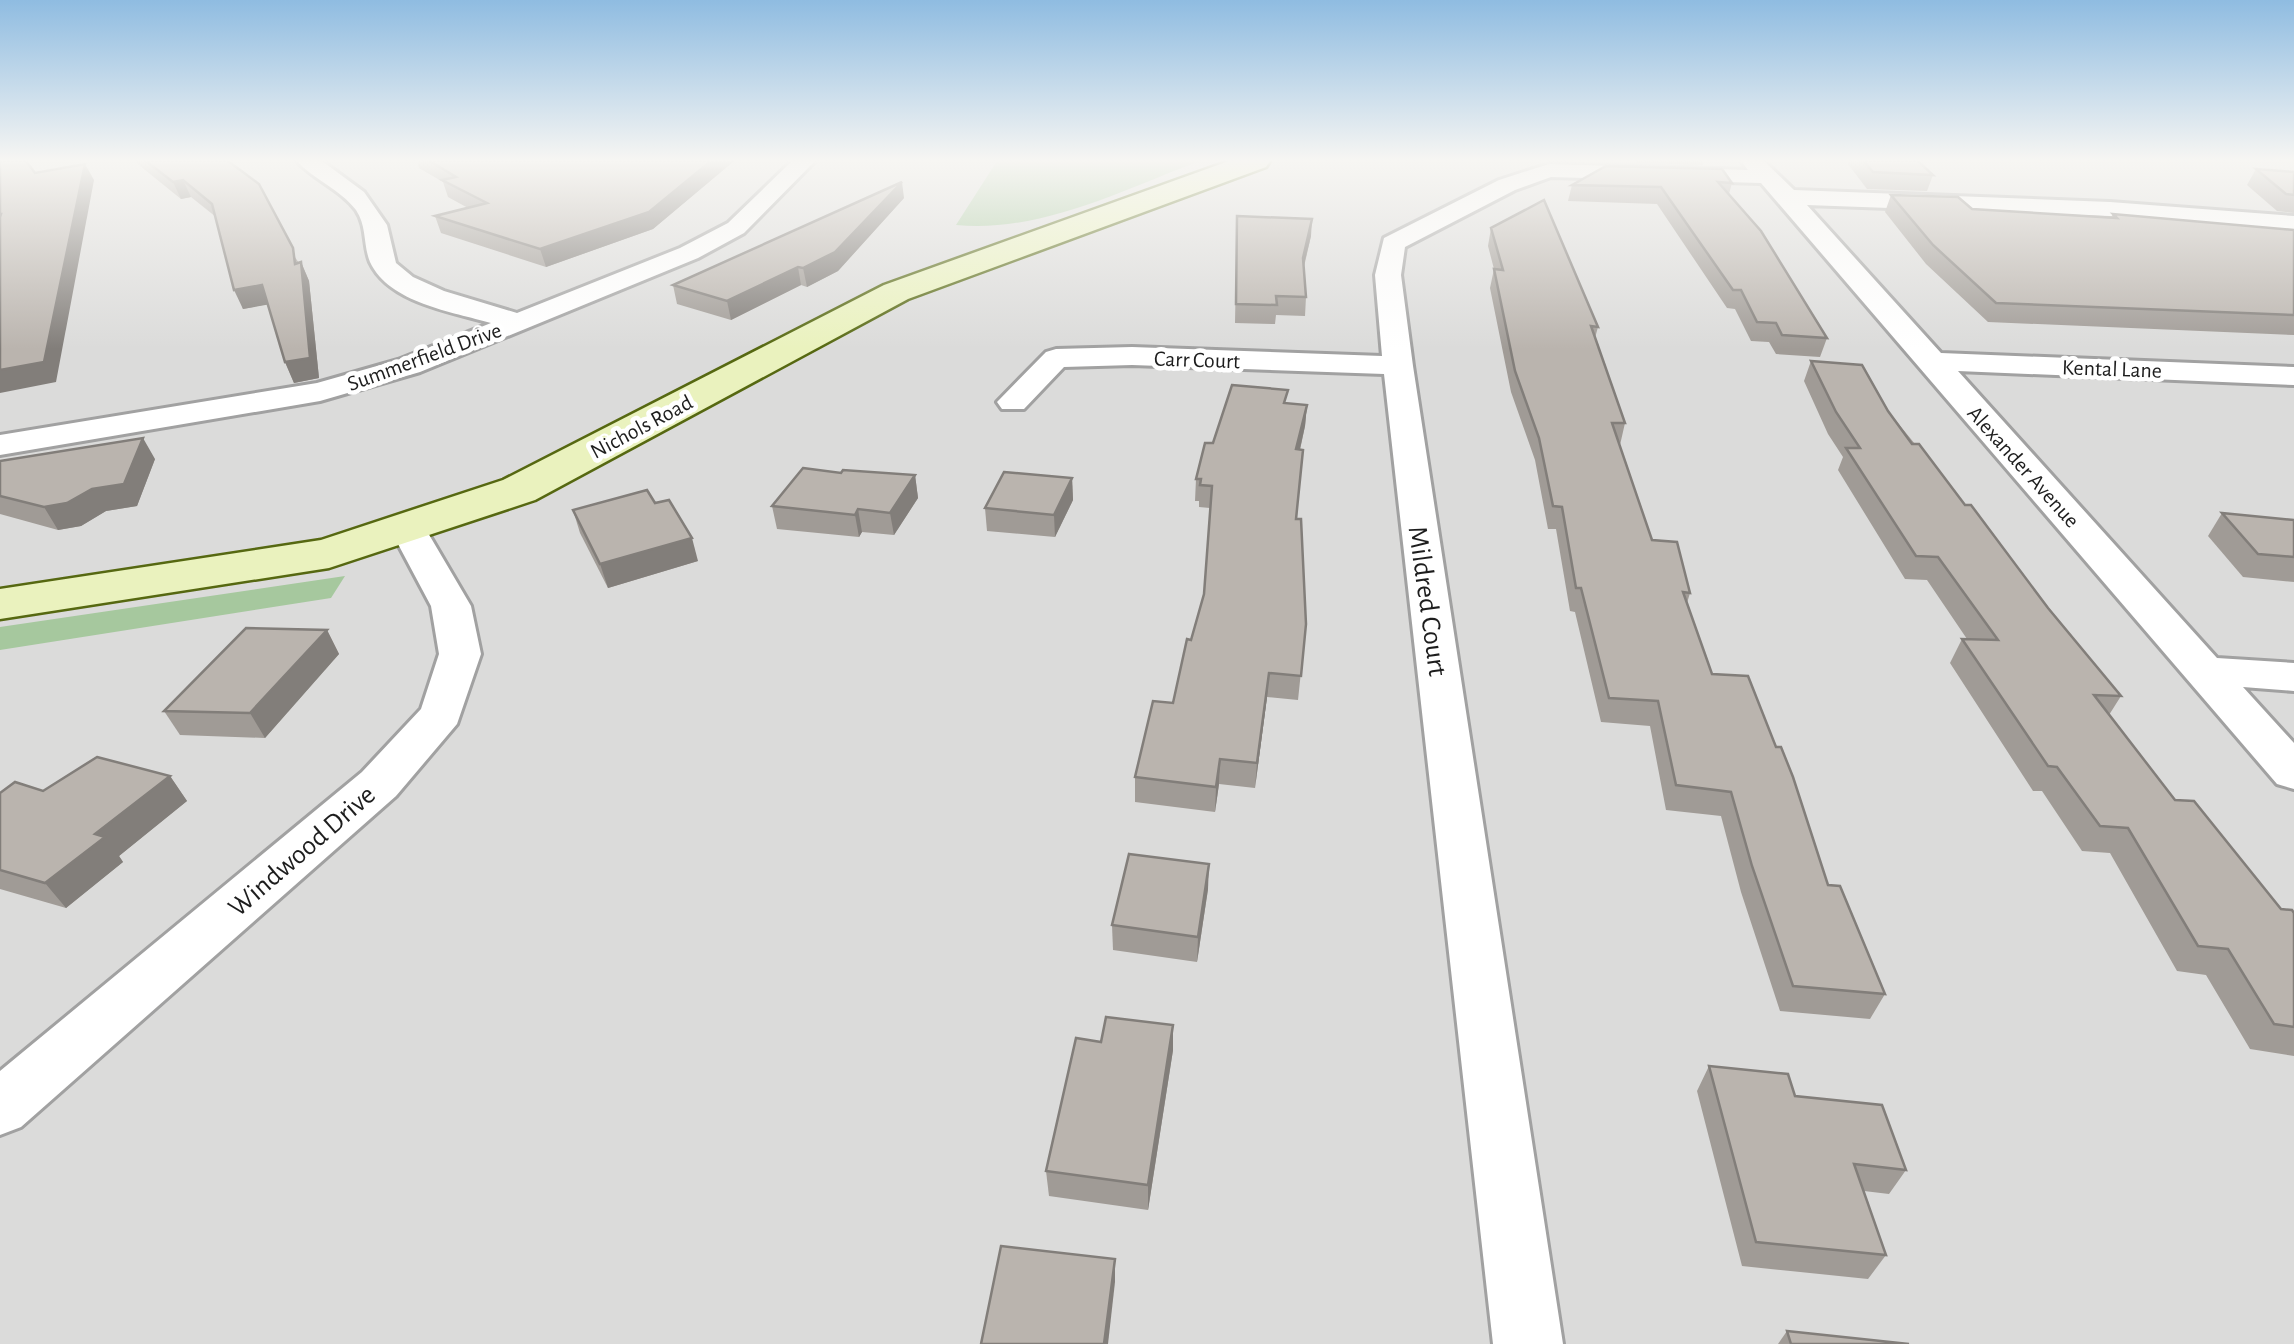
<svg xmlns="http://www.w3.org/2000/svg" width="2294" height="1344" font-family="'Alegreya Sans',sans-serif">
<rect width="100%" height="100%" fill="#edebe4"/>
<rect fill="#dbdbda" x="0" y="161" width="2294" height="1183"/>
<g fill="#a6c89e">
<path d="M997,161h203c-78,29 -159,72 -244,64z"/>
<path d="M345,576l-14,22 -331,52v-23z"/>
</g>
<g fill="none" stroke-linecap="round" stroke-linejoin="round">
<defs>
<g id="street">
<path d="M297,161h25l42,31 23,33 9,38 17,14 31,14 73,22 163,-65 48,-25 64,-62h23l-71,72 -46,25 -278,114 -100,29 -320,54v-20l317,-52 81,-23 93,-37c-38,-11 -102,-20 -121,-61 -7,-17 -3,-36 -14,-52 -16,-21 -42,-30 -59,-49z"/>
<path d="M1741,161h23l30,29 316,12 184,14v14l-184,-14 -303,-11 134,148 353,14v18l-336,-14 259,287 77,5v28l-51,-4 51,56v46l-17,-5 -516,-601 -210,-6 -36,13 -110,57 -4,28 12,91 150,978h-70l-109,-970 -252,-9 -68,2 -40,42h-22l-5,-7 49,-50 10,-3 76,-2 250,9 -7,-81 9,-37 115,-58 50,-16 199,6z"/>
<path d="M408,518l13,3 50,85 10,48 -24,70 -61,72 -375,331 -21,8v-64l362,-299 59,-63 18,-55 -8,-48 -41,-77 5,-8z"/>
</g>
<path id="secondary" d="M1229,161h41l-4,6 -358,132 -373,201 -206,68 -329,51v-30l321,-49 182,-60 381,-195z"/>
</defs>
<use href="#street" stroke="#a1a1a1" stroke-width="6"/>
<use href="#secondary" stroke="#566811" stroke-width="5"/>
<use href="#street" fill="#fff" fill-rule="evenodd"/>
<use href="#secondary" fill="#eaf2be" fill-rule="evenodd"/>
</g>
<g fill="#a09b96">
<path d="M134,161h94l71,102 2,-1 8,19 10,97 -25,5 -9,-21 -17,-58 -25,5 -27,-92 -25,-20 -10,2z"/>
<path d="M417,161h317l-81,68 -107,38 -105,-34 -6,-17 33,-8 -20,-11 -5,-15 -24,-14z"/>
<path d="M1637,161h67l-1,4 -66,-2z"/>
<path d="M1848,161h70l15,14 -6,16 -60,-2 -19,-25z"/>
<path d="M2256,169l38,3v41l-17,-2 -30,-26z"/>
<path d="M1732,183l-3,11 98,144 -7,19 -44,-3 -7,-12 -18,-1 -16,-32 -8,-1 -70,-104 -89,-3 4,-16z"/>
<path d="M1891,195l81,14 139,8 2,-3 181,16v105l-306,-13 -62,-58 -41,-52z"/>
<path d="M904,198l-66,73 -31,16 -6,-2 -70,35 -54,-16 -4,-19z"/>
<path d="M1237,216l74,20 -7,31 2,30 -1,19 -29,-1 -1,9 -40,-1z"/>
<path d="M1491,228l107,99 -3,11 30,85 -5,22 32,95 38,53 -3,10 25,71 116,211 57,109 -15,25 -90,-8 -39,-119 -20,-76 -55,-6 -16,-84 -49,-4 -26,-110 -5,-1 -14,-82h-8l-13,-69 -24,-68 -21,-104 4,-19 -6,-23z"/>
<path d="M1811,361l77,50 233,285 -12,19 66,85 106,109 13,4v143l-44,-7 -44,-74 -29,-4 -67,-118 -28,-2 -40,-60h-9l-83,-128 12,-24h5l-40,-59 -22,-1 -67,-109 5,-13 -15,-23 -24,-53z"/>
<path d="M1287,403l20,2 -2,21 -5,24 -3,69 9,105 -8,76 -31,-3 -12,91 -36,-4 -4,28 -80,-10v-25l38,-74 31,-109 6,-86 -11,-1v-6h-4l1,-22 17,-36z"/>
<path d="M155,459l-18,47 -31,5 -25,15 -23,4 -58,-16v-53z"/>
<path d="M915,475l3,23 -24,37 -32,-3 -3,5 -82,-8 -5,-23z"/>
<path d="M1072,478l1,22 -18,37 -68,-6 -2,-23z"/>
<path d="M573,510l125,51 -90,27 -28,-55z"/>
<path d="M2222,513l72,7v62l-51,-5 -35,-41z"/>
<path d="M327,630l12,24 -74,84 -85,-3 -16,-24z"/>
<path d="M170,776l17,25 -68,55 4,6 -57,46 -66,-19v-96l43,-2z"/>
<path d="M1208,889l-11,73 -84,-12 -1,-25z"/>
<path d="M1173,1025v25l-25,160 -99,-14 -3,-25 55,-129z"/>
<path d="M1709,1066l86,30 111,74 -17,24 -25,-3 22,64 -18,24 -126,-13 -45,-175z"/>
<path d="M1787,1331l122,13h-131z"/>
</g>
<g fill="#827e7a">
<path d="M711,161h23l-81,68 -107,38 -6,-18z"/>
<path d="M85,164l9,16 -38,202 -56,11v-23z"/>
<path d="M183,180l8,17 -10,2 -8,-17z"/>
<path d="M902,182l2,16 -66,73 -31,16 -4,-19z"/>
<path d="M1312,219l-1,17 -10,41 2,-19z"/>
<path d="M301,262l8,19 10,97 -25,5 -9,-21z"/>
<path d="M798,267l3,18 -70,35 -4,-19z"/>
<path d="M262,285l9,19 -28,5 -9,-19z"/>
<path d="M1307,405l-2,21 -10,45 1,-22z"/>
<path d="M143,438l12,21 -18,47 -31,5 -25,15 -23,4 -14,-23z"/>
<path d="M915,475l3,23 -24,37 -4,-22z"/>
<path d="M1072,478l1,22 -18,37 -1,-22z"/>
<path d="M858,509l4,23 -3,5 -4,-22z"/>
<path d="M692,538l6,23 -90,27 -8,-24z"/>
<path d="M327,630l12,24 -74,84 -15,-25z"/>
<path d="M1269,673l-2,24 -12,91 2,-25z"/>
<path d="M1220,759l-1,25 -4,28 1,-25z"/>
<path d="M170,776l17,25 -68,55 4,6 -57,46 -21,-25 50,-49z"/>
<path d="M1209,864l-1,25 -11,73 1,-25z"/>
<path d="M1173,1025v25l-25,160v-25z"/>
<path d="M1115,1259v23l-7,62h-4z"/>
</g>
<g fill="#bab4ae" stroke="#827e7a" stroke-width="2.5">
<path d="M0,161h26l9,12 50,-9 -41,198 -44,8v-153l1,-3h-1z"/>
<path d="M146,161h82l31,23 34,64 2,16 6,-2 9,96 -25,4 -23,-77 -28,5 -22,-86 -29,-24 -10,2z"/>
<path d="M430,161h281l-62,51 -109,37 -105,-33 52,-13 -45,-23 14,-3z"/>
<path d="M1864,161h54l15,14 -60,-3z"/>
<path d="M1606,166l116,3 10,14 -14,-1 43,49 66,107 -45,-3 -6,-12 -19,-1 -16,-32h-8l-72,-103 -89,-2z"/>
<path d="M2256,169l38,3v23l-8,-1z"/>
<path d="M902,182l-67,70 -32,16 -5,-1 -71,34 -54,-16z"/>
<path d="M1891,195l67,2 14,12 145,9 -4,-4 181,16v85l-298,-12 -63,-58z"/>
<path d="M1544,200l54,127 -7,-1 34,97h-13l40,117 25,2 13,51 -7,-1 29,82 36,2 28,71h5l12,30 35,108 12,1 45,108 -92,-8 -41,-120 -21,-74 -55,-7 -18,-84 -49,-3 -28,-110h-5l-14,-81 -9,-1 -14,-68 -24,-67 -21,-102 9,1 -12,-42z"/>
<path d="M1237,216l75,3 -9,39 3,39 -30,-1 1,9 -41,-1z"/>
<path d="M1811,361l51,4 26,46 24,33h7l46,61h6l77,103 73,88 -27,-1 81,105 19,1 87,108 11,1 2,3v114l-20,-3 -46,-75 -30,-3 -70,-118 -28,-2 -43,-59 -9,-1 -86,-127 36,1 -60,-83 -22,-1 -70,-108h14l-24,-36z"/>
<path d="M1232,385l56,5 -4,13 23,2 -11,44 7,1 -7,69h5l5,105 -5,52 -32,-3 -12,90 -37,-4 -4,28 -81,-10 18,-76 20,2 14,-64 4,1 13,-46 8,-108 -12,-1 1,-6h-5l9,-36h8z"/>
<path d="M143,438l-19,46 -32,5 -25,14 -23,4 -44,-11v-35z"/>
<path d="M803,468l38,5 2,-3 72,5 -25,38 -32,-4 -3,6 -83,-9z"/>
<path d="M1004,472l68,6 -18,37 -69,-7z"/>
<path d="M647,490l8,13 14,-3 23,38 -92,26 -27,-54z"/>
<path d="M2222,513l72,7v37l-36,-3z"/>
<path d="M246,628l81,2 -77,83 -86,-2z"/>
<path d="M97,757l73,19 -75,58 10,3 -60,46 -45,-13v-77l15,-11 28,9z"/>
<path d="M1129,854l80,10 -11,73 -86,-12z"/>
<path d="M1106,1017l67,8 -25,160 -102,-14 30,-133 25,4z"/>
<path d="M1709,1066l79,8 7,22 87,9 24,65 -52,-6 32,91 -130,-13z"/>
<path d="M1001,1246l114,13 -11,85h-123z"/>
<path d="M1787,1331l122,13h-118z"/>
</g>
<linearGradient id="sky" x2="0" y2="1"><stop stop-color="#8fbce1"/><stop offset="0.46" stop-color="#f7f6f3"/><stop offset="1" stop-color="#f7f6f3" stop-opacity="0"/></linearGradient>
<rect width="2294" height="349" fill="url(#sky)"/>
<g text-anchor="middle" stroke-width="9" stroke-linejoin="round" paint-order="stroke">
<g font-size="22" fill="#1d1d1d" stroke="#fff">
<text transform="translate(424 356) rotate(-20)" y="8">Summerfield Drive</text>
<text transform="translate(1197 359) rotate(2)" y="8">Carr Court</text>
<text transform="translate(2112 368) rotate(2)" y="8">Kental Lane</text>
<text transform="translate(641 426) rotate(-28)" y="8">Nichols Road</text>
<text transform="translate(2024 466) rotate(48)" y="8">Alexander Avenue</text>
</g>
<g font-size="28" fill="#1d1d1d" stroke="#fff">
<text transform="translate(1429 601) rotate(82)" y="10">Mildred Court</text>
<text transform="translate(301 850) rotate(-41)" y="10">Windwood Drive</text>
</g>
</g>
</svg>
